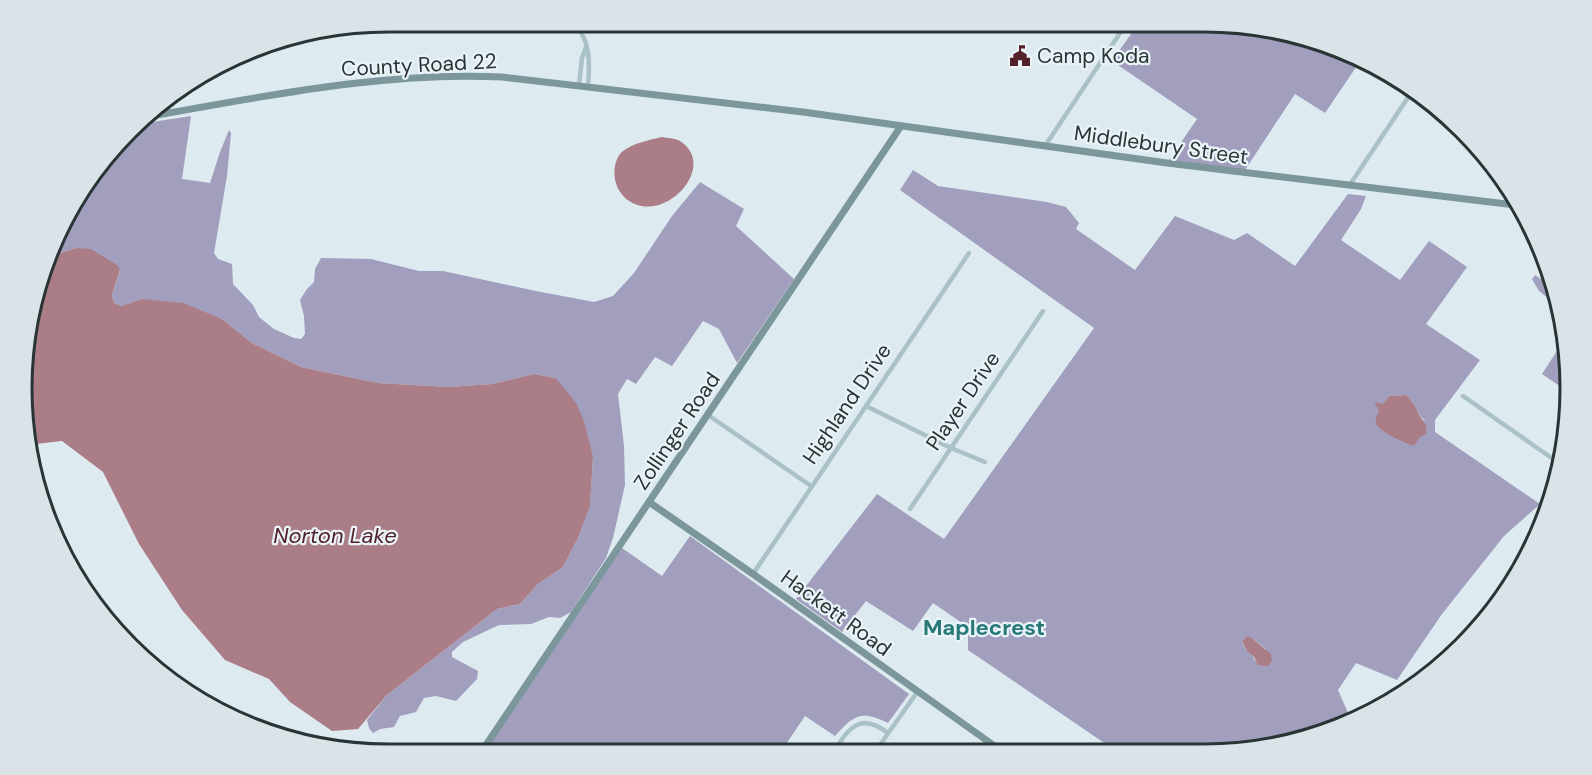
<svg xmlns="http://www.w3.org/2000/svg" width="1592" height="775" font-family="'DM Sans',sans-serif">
<rect width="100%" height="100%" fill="#ddebf0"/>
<g fill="#a19ebe" fill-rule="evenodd">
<path d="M1140,21h65l140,28 16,11 -36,53 -30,-19 -52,79 -76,-10 30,-44 -85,-58z"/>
<path d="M191,116l-9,63 28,4 10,-31 9,-22 2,3 -4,43 -13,77 4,6 14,5 1,20 20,21 6,12 15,12 20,9 7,1 4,-5 -1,-18 -4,-16 7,-11 7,-7 1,-13 6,-11 50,1 48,12h24l93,20 58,11 19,-6 21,-23 38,-57 28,-34 44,27 -8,17 58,53 -57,84 -18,-34 -16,-8 -31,45 -17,-9 -19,27 -9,-5 -9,15 6,52 1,39 -12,53 -7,20 -35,54 -11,6 -11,-1 -18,7 -32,1 -36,17 -11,10v5l26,14 -1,8 -21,22 -20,-5 -12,2 -8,14 -16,4 -6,11 -14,2 -7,4 -4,-5 -2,-8 20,-25 110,-86 23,-5 18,-20 25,-17 15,-29 12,-33 3,-48 -37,-79 -22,-4 -42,10 -43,3 -71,-4 -77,-16 -49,-24 -30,-24 -80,-20 -21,7 -7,-3 -2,-8 8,-24 -44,-23 -15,5 -6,-2 28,-67 56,-60z"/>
<path d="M913,170l25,16 109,16 19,5 13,16 -3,6 59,41 40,-54 59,24 13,-7 48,33 53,-72 18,2 -5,13 -20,31 59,40 29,-39 38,26 -41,57 54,36 -45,60v12l105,72 -36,32 -62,78 -45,66 -41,-17 -18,27 14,32 -8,4 -91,25h-137l-148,-101v-23l-35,-24 -20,28 -47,-30 -24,31 -46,-33 81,-105 67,45 150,-211 -194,-138zM1406,395c8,8 11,18 19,26l-45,-9 -1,-2 10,-14zM1252,638l14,11 -11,12c-2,-8 -10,-9 -13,-19z"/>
<path d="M1535,275l16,11 3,17 -15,-12 -7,-12z"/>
<path d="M1562,343l9,45 -1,5 -28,-19z"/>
<path d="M690,536l219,158 -21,29c-27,-13 -34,-8 -53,13l-30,-20 -25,37 -300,1 142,-206 40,28z"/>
</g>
<g fill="#ab7e87">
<path d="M662,137c5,1 13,1 18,4 37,24 -10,78 -45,63 -5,-2 -11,-6 -14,-11 -9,-11 -9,-33 2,-42 11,-8 26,-11 39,-14z"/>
<path d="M76,248l15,1 26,16 3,5 -8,25 2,8 7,3 21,-7 41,4 39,16 30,24 49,24 77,16 71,4 43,-3 42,-10 22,4 20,25 8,18 9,36 -3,49 -12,32 -15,29 -25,17 -18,20 -23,5 -110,86 -29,34 -26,2 -42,-29 -21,-23 -44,-19 -43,-50 -43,-66 -36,-72 -41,-31 -35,4 -3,-9 4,-120 27,-65 6,2z"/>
<path d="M1406,395c6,6 8,10 12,17 4,9 10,11 8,22l-6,3 -6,9c-8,-3 -38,-15 -38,-24 -1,-10 7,-7 -1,-18l1,-2 7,2 6,-8z"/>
<path d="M1247,636l5,2 19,16 1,7 -4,5 -10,-1 -4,-8 -7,-6 -5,-9z"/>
</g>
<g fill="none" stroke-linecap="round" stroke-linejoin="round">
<g stroke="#a9c1c7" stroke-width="4.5">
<path d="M570,21c21,14 20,43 18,65"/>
<path d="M579,85l3,-27 4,-11"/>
<path d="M1045,146l83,-125"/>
<path d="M1349,186l62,-93"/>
<path d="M1463,396l93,65"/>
<path d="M866,406l85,42 34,14"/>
<path d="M708,415l103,71"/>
<path d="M910,509l133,-198"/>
<path d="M753,574l216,-321"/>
<path d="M146,663l1,-2"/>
<path d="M833,752c16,-23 26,-41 55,-19"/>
<path d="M875,752l43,-61"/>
</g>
<g stroke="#7b979b" stroke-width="7">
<path d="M146,117c115,-20 238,-46 356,-40l301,35 364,51 348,42"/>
<path d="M649,502l104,72 250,178"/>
<path d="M480,754l421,-628"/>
</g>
</g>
<defs>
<symbol id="civic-bare" viewBox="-9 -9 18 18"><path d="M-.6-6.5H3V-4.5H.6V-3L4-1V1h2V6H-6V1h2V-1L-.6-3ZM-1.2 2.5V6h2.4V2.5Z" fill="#53212a" stroke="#e9f3f8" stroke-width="2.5" paint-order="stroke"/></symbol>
</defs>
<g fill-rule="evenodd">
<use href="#civic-bare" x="1005" y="41" width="30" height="30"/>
</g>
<g text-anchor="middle" stroke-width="4.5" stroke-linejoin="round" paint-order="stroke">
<g font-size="21" fill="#293435" stroke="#e9f3f8" text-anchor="start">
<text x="1037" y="63">Camp Koda</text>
</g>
<g font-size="21" fill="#293435" stroke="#e9f3f8">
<text transform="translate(419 65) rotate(-3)" y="7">County Road 22</text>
<text transform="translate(1161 145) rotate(8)" y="7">Middlebury Street</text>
<text transform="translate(963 401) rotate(-56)" y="7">Player Drive</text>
<text transform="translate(847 404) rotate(-56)" y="7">Highland Drive</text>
<text transform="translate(677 431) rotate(-56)" y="7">Zollinger Road</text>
<text transform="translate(836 613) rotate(36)" y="7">Hackett Road</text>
</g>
<g font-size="22" font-style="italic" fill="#53212a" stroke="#e9f3f8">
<text x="335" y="543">Norton Lake</text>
</g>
<g font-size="22" font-weight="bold" fill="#277978" stroke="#e9f3f8">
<text x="984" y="635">Maplecrest</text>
</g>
</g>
<path d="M0 0H1592V775H0ZM388 32H1204A356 356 0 0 1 1560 388V388A356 356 0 0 1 1204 744H388A356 356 0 0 1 32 388V388A356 356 0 0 1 388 32Z" fill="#dae4e8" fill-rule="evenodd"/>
<path fill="none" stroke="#293435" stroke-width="3" d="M388 32H1204A356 356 0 0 1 1560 388V388A356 356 0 0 1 1204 744H388A356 356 0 0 1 32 388V388A356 356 0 0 1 388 32Z"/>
</svg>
